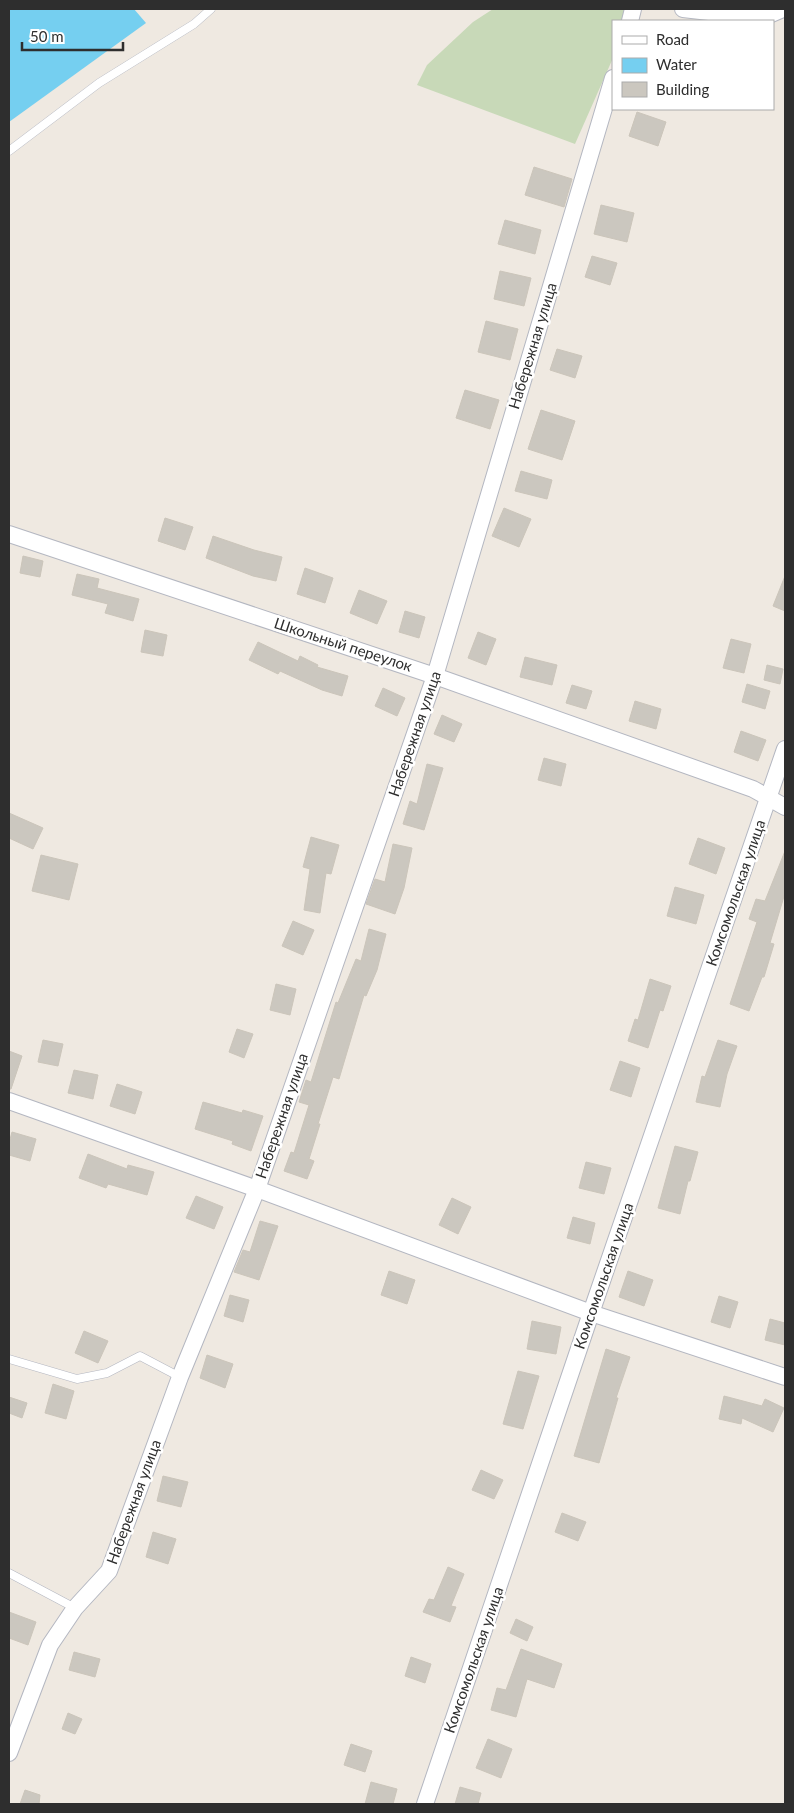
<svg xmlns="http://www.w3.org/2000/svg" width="794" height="1813" font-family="Lato,sans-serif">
<rect width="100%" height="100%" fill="#efe9e1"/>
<path fill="#c8d9b8" d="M493,9h141l-5,12h-16v37l-38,86 -158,-59 10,-20 46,-43z"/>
<path fill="#75cff0" d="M9,9h125l12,14 -137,99z"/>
<g fill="#cbc7bf" stroke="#cbc5ba">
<path d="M637,112l29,10 -8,24 -29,-10z"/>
<path d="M534,167l38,12 -8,28 -39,-12z"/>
<path d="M601,205l33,8 -7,29 -33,-8z"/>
<path d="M505,220l36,10 -6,24 -37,-10z"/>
<path d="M592,256l25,7 -7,22 -25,-8z"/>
<path d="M500,271l31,7 -7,28 -30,-7z"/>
<path d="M486,321l32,8 -8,31 -32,-8z"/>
<path d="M557,349l25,7 -7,22 -25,-8z"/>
<path d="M465,390l34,10 -9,29 -34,-11z"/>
<path d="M541,410l34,11 -13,39 -34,-11z"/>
<path d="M521,471l31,9 -5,19 -32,-8z"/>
<path d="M504,508l27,11 -12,28 -27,-11z"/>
<path d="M165,518l28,9 -8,23 -27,-9z"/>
<path d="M213,536l41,14 28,7 -6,24 -23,-5 -47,-18z"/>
<path d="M23,556l20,5 -3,16 -20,-4z"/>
<path d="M305,568l28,10 -8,25 -28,-9z"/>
<path d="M77,574l22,5 -2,9 42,11 -6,22 -28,-8 3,-9 -36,-9z"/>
<path d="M785,576v35l-12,-5z"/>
<path d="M359,590l28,11 -10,23 -27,-11z"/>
<path d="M405,611l20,6 -6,21 -20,-6z"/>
<path d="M145,630l22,5 -4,21 -22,-4z"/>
<path d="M478,632l18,7 -10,26 -18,-7z"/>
<path d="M731,639l20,5 -7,29 -21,-5z"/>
<path d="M258,642l40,19 2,-5 18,9 -1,2 31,9 -6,20 -20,-6 -42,-19 -2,3 -29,-14z"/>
<path d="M525,657l32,8 -5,20 -32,-8z"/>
<path d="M767,665l16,4 -3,15 -16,-4z"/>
<path d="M747,684l23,7 -5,18 -23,-7z"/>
<path d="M572,685l20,6 -6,18 -20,-6z"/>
<path d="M383,688l22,10 -8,18 -22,-10z"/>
<path d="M635,701l26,8 -5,20 -27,-8z"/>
<path d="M442,715l20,9 -8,18 -20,-8z"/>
<path d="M741,731l25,9 -8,21 -24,-9z"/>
<path d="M544,758l22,6 -5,22 -23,-6z"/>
<path d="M427,764l16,4 -19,62 -21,-6 7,-23 7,3z"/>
<path d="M9,813l34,15 -10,21 -24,-11z"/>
<path d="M311,837l28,8 -8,29 -5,-1 -6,40 -16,-3 6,-41 -7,-2z"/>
<path d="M698,838l27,10 -9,26 -27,-10z"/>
<path d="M393,844l19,4 -8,40 -9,26 -29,-10 9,-25 10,3z"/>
<path d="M785,851v42l-15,50 4,1 -10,33h-2l-13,34 -19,-7 27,-82 -8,-3 7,-20 9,2z"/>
<path d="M41,855l37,9 -9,36 -37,-9z"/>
<path d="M675,887l29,8 -8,29 -29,-8z"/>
<path d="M293,921l21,9 -11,25 -21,-9z"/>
<path d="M369,929l17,5 -9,36 -11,26 -2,-1 -25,84 -6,-2 -15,47h2l-11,35 5,2 -7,18 -23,-8 7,-19 3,1 15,-48 -10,-3 7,-22 5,2 25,-80 2,1 18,-44 5,2z"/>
<path d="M650,979l21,7 -8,25 -3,-1 -12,38 -20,-7 7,-22 3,1z"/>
<path d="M276,984l20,5 -6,26 -20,-5z"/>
<path d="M237,1029l16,5 -9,24 -15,-6z"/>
<path d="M43,1040l20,4 -5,22 -20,-4z"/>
<path d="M718,1040l19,6 -10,28 -7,33 -24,-5 6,-26 3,1z"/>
<path d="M9,1051l13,5 -11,33h-2z"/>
<path d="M620,1061l20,7 -9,29 -21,-7z"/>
<path d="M74,1070l24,5 -5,24 -25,-6z"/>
<path d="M117,1084l25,8 -7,22 -25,-8z"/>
<path d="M203,1102l39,11 1,-3 20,6 -12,35 -19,-7 1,-3 -38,-12z"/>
<path d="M12,1132l24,7 -6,22 -21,-6v-12z"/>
<path d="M675,1146l23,6 -8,29h-2l-8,33 -22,-6z"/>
<path d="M88,1154l39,15 1,-4 26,7 -7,23 -39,-11 -2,4 -27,-10z"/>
<path d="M586,1162l25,6 -7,26 -25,-6z"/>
<path d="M196,1196l27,11 -9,22 -28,-11z"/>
<path d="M452,1198l19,9 -13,27 -19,-9z"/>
<path d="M573,1217l22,6 -5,21 -23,-6z"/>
<path d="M260,1221l18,5 -19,54 -25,-8 9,-22 7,2z"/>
<path d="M389,1271l26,9 -8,24 -26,-9z"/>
<path d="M628,1271l25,9 -9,26 -25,-9z"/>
<path d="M230,1295l19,5 -6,22 -19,-6z"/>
<path d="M719,1296l19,6 -8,26 -19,-6z"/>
<path d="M770,1319l15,4v22l-20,-5z"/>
<path d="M532,1321l29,6 -5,27 -29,-5z"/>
<path d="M84,1331l24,10 -10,22 -23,-10z"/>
<path d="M606,1349l24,8 -14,41h2l-19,65 -25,-7z"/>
<path d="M207,1355l26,9 -8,24 -25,-10z"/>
<path d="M518,1371l21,5 -16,53 -20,-5z"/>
<path d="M53,1384l21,7 -8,28 -21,-6z"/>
<path d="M724,1396l38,10 3,-7 19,9 -11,24 -31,-14 -1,6 -22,-5z"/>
<path d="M9,1397l18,6 -5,15 -13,-5z"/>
<path d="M481,1470l22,10 -9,19 -22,-9z"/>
<path d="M163,1476l25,6 -7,25 -24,-6z"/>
<path d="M562,1513l24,9 -8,19 -23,-9z"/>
<path d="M153,1532l23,7 -8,25 -22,-7z"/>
<path d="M448,1567l16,7 -13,32 5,1 -6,15 -27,-10 6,-13 5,1z"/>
<path d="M9,1612l27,10 -8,23 -19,-7z"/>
<path d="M516,1619l17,8 -6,14 -17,-8z"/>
<path d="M521,1649l41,15 -8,24 -27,-9 -11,38 -25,-7 6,-22 9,2z"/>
<path d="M74,1652l26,7 -5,18 -26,-7z"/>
<path d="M411,1657l20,7 -6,19 -20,-7z"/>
<path d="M68,1713l14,6 -7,15 -13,-5z"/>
<path d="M488,1739l24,10 -11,29 -25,-10z"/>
<path d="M351,1744l21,7 -7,21 -21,-7z"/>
<path d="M371,1782l26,7 -4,15h-28z"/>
<path d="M460,1787l21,6 -3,11h-23z"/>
<path d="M25,1790l15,5 -1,9h-19z"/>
</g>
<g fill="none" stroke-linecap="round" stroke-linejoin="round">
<defs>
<g id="service">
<path d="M9,151l90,-68 95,-59 17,-15"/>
<path d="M9,1359l68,20 30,-6 33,-17 40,21"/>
<path d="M9,1573l66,35"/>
</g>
<g id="minor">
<path d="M683,9l79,9 21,-9"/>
<path d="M630,21l3,-12"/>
<path d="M9,534l426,142 318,113 32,18"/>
<path d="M9,1101l248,88 334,124 194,64"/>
<path d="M9,1753l41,-108 25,-37 34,-37 71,-194 77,-188 178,-513 178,-598"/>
<path d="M425,1804l166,-491 194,-564"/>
</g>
</defs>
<use href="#service" stroke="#b4b7c1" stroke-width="9"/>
<use href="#minor" stroke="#b4b7c1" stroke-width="18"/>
<use href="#service" stroke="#fff" stroke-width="8"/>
<use href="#minor" stroke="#fff" stroke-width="16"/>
</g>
<g text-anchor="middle" stroke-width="5" stroke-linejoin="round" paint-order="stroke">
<g font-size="15" fill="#2e2e2e" stroke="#fff">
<text transform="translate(533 346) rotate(-73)" y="5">Набережная улица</text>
<text transform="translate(343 645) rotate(18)" y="5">Школьный переулок</text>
<text transform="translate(415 734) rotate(-71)" y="5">Набережная улица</text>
<text transform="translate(736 893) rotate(-71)" y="5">Комсомольская улица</text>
<text transform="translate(282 1116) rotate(-71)" y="5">Набережная улица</text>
<text transform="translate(604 1276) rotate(-71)" y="5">Комсомольская улица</text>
<text transform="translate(134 1502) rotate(-70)" y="5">Набережная улица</text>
<text transform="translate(474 1660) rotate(-71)" y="5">Комсомольская улица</text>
</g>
</g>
<rect width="794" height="1813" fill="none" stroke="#2e2e2e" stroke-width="20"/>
<rect x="612" y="20" width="162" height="90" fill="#ffffff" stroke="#ababab"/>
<rect x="622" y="36" width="25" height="8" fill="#ffffff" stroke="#ababab"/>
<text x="656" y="45" font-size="15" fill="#2e2e2e">Road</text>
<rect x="622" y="58" width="25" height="15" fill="#75cff0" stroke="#ababab"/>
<text x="656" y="70" font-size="15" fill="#2e2e2e">Water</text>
<rect x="622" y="82" width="25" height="15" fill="#cbc7bf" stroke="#ababab"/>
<text x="656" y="95" font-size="15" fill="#2e2e2e">Building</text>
<path d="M22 42v8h101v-8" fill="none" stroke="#2e2e2e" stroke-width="2.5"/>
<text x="30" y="42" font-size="15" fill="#2e2e2e" stroke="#ffffff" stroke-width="4" paint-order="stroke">50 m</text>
</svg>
